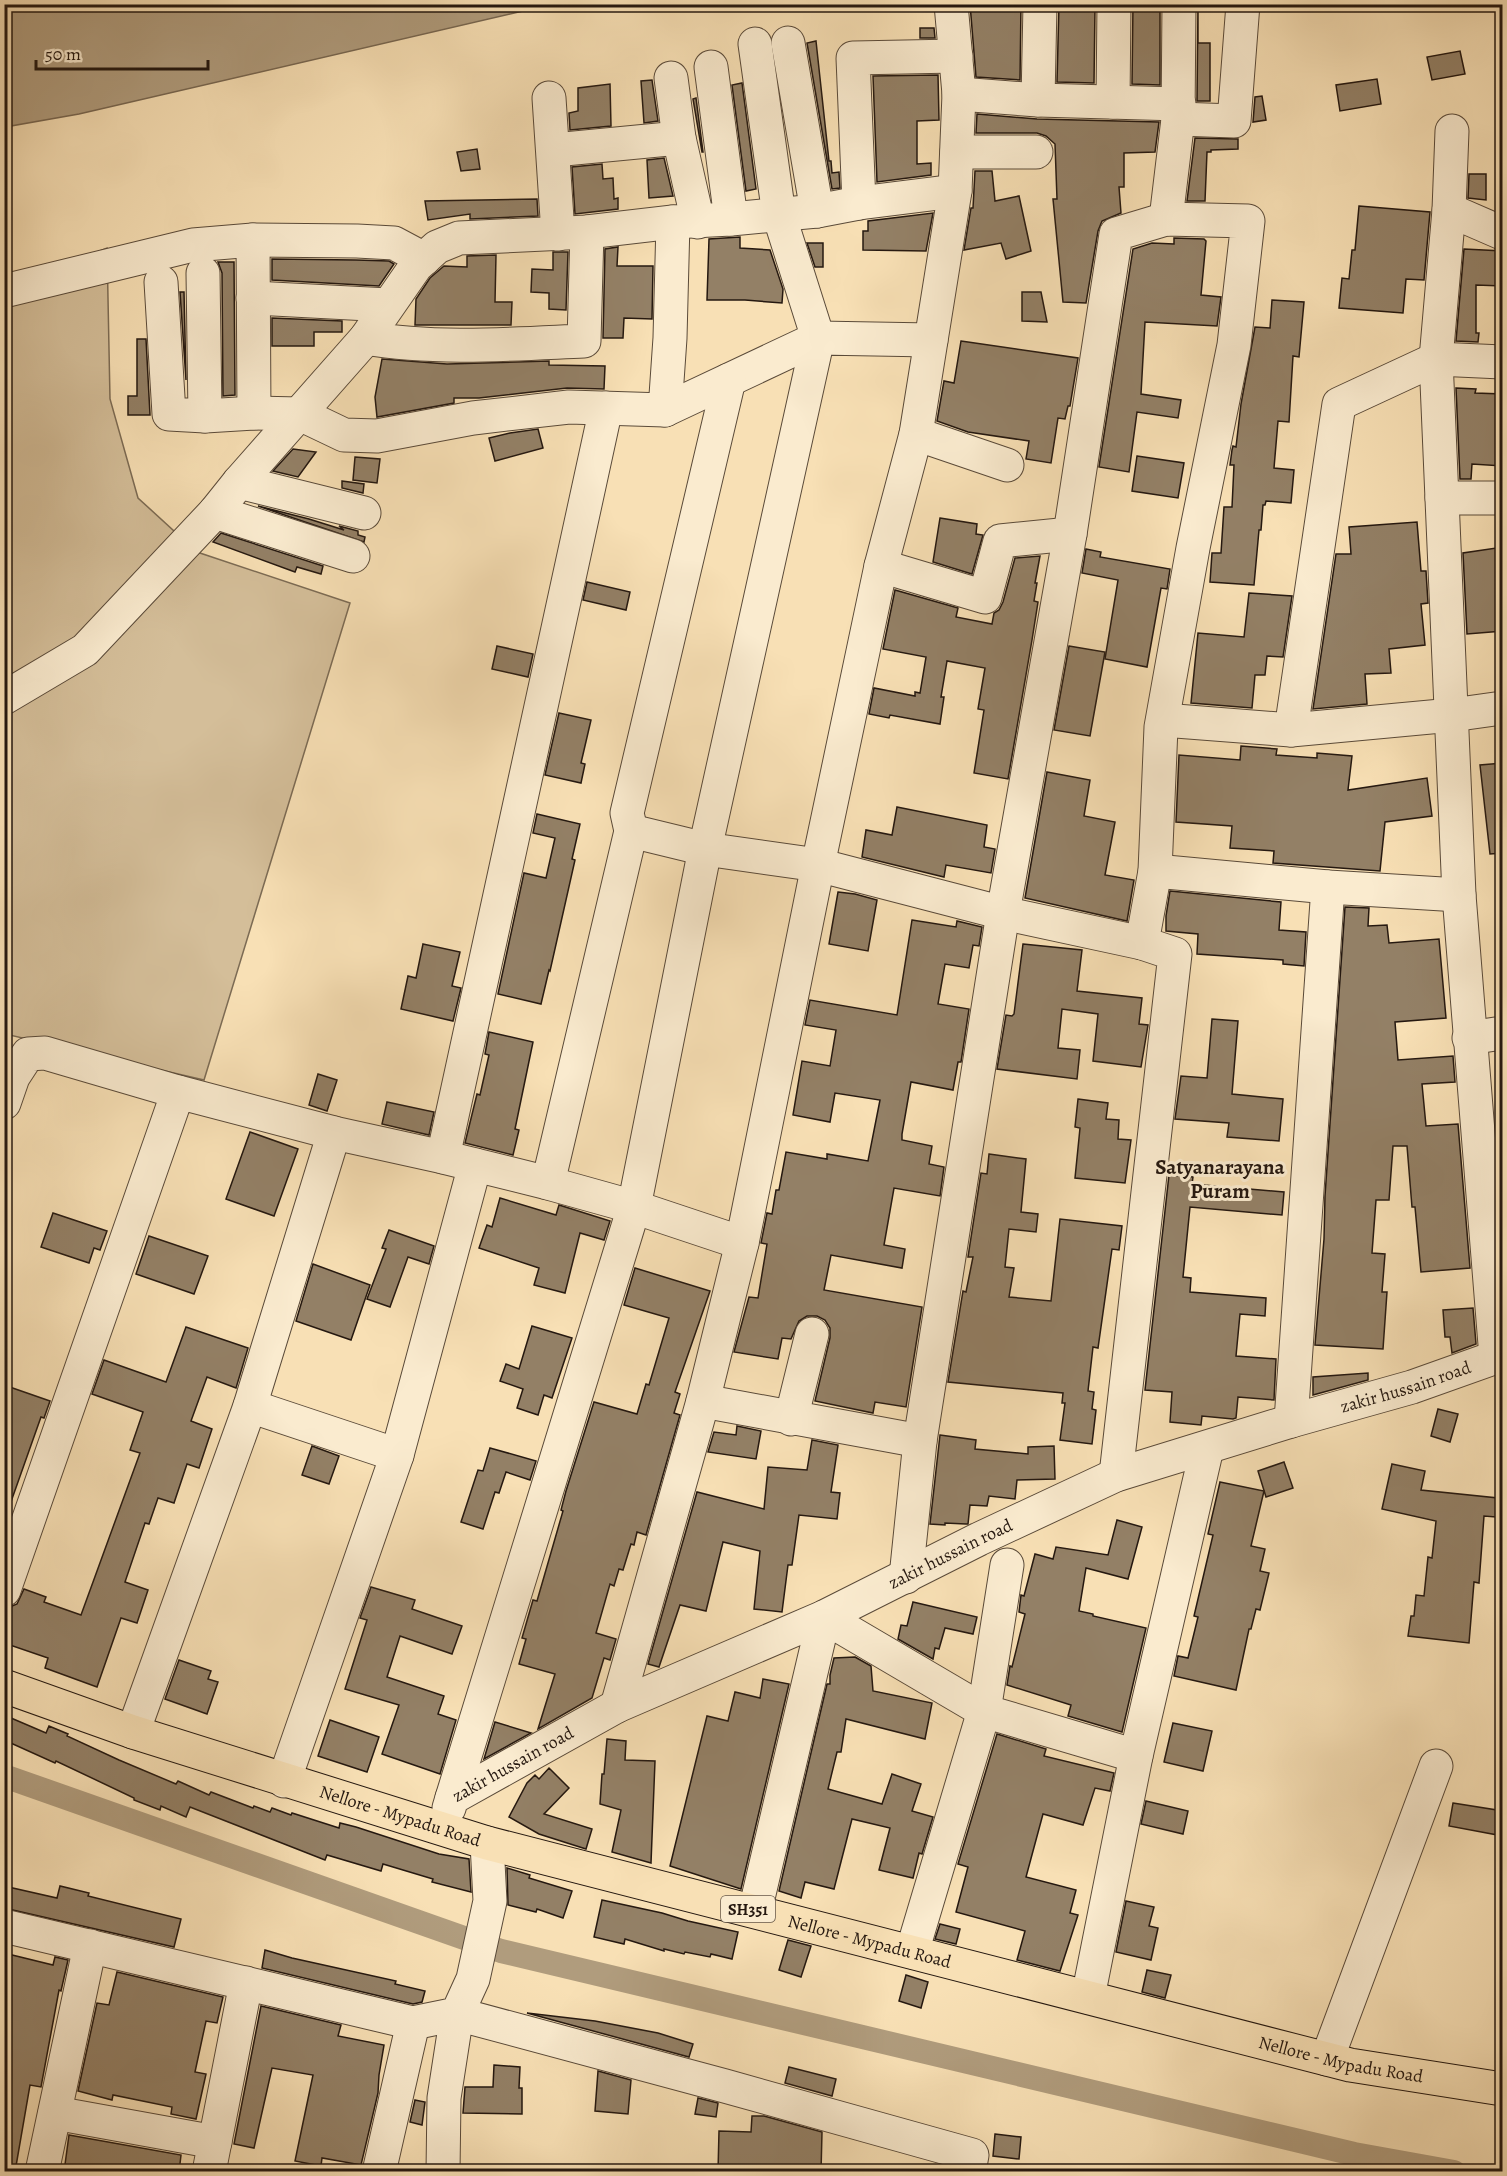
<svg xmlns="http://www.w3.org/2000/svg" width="1507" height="2176" font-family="Alegreya,serif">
<rect width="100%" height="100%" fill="#f8e0b5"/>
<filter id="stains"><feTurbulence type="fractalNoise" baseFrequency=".00333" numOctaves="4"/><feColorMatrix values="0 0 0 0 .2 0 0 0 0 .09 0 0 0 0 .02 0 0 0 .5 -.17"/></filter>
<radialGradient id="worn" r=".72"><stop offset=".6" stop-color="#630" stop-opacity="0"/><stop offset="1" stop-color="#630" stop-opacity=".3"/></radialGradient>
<path fill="#d4be99" stroke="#7c6b54" stroke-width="1.5" d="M107,248l3,151 28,99 59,54 153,51 -146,477 -199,-46v-746z"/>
<path fill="#b09c7d" stroke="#786751" stroke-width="1.5" d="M5,4h544v1l-470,109 -74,13z"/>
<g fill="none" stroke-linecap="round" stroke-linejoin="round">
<path stroke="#b09c7d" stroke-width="24" d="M4,1776l497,175 853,203 100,18"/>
</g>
<g fill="#938066" stroke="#251810" stroke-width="1.5">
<path d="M970,4h51l-1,76 -44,-3z"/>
<path d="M1059,4h3v3h33l-1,76 -37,-1z"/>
<path d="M1133,4h27v81l-28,-1z"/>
<path d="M1198,4v39h12v58h-13z"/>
<path d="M920,28h14l1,10h-15z"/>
<path d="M816,41l13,120h2l1,12 7,-1 1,16 -8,1 -25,-146z"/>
<path d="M1460,51l5,23 -33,6 -5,-23z"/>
<path d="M938,75l1,45 -22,1v43l14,-1v12l-54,7 -4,-106z"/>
<path d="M1377,79l4,25 -41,7 -4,-26z"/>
<path d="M652,80l6,41 -14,2 -3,-42z"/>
<path d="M742,83l14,106 -10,2 -14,-106z"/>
<path d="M610,84l1,42 -41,4 -1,-17 9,-2v-23z"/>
<path d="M1262,96l4,24 -13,2 2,-25z"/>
<path d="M696,98l7,54h-1l-9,-53z"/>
<path d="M977,114l60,5 122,3 -4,30 -31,1v34h-5l2,26 -19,8 -4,10 -12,72 -23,-1 -10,-103h4l-2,-55 -9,-8 -9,-3h-61z"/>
<path d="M1195,138l43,1v10l-27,1v2h-4l-2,49h-18z"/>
<path d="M477,149l3,20 -19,2 -4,-19z"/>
<path d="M664,158l9,38 -24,2 -2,-38z"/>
<path d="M602,164l1,15 10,-1 1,21 4,-1v11l-43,5 -3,-47z"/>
<path d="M975,171h17l3,30 24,-5 12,55 -25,8 -5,-16 -37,7 7,-42h2z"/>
<path d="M1469,174h17v26l-18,-2z"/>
<path d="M537,199l1,17 -68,3v-5l-42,6 -3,-19z"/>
<path d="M1359,206l71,6 -6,68 -18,-1 -3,34 -64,-5 3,-30 7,1 3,-29h3z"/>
<path d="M933,213l-7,38 -63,-1v-19h5v-10z"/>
<path d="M740,237v11l30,2 13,39 -1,14 -37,-3h-38l2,-61z"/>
<path d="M1174,238l30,1 2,2 -5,54 20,2 -4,29 -72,-4 -4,72 40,6 -3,18 -41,-6 -8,60 -30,-5 34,-218 19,-6 22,1z"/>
<path d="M807,243h16v24h-8z"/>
<path d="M618,247l-1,19h36l-1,53 -28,-1 -1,20h-20l2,-89z"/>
<path d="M1464,249l39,2v35l-27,-1v48h3l-1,9 -22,-1z"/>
<path d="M553,252h15l-2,58 -17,-1v-16l-18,-1 1,-23 21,1z"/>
<path d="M496,255l-1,47h17l-1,23h-96l1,-26 14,-21 14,-12 23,1v-11z"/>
<path d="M272,259l84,1 33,1 5,3 -15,22 -107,-6z"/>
<path d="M218,262h16l1,133 -12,1 -1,-123z"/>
<path d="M180,292h4l2,88z"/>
<path d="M1022,292h19l6,30 -25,-1z"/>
<path d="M1272,300l32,2 -5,55 -6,-1 -4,66 -11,-1 -4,47 20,2 -3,33 -25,-2 -1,4h-2l-2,25h-2l-5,55 -44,-3 2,-29h9l3,-46h8l2,-42h-4l2,-15 1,-4 3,1 5,-43 14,-77 15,1z"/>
<path d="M272,318l70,3v11h-28v14h-42z"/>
<path d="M137,339h9l4,76h-22v-19h9z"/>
<path d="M961,341l117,17 -8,48h-2l-3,13 -7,-1 -7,45 -25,-4 3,-18 -61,-9 -31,-11 7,-40 10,2z"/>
<path d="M382,359l65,5 102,-3v4l56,1 -1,23 -37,-1 -88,10h-25v5l-77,14 -2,-20z"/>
<path d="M1456,388l20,1 -1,4 28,1v72l-31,-2 -1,15h-11z"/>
<path d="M538,429l5,19 -48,13 -6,-23 21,-5z"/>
<path d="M293,449l23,3 -18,25 -25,-6z"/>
<path d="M1137,456l47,7 -6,35 -46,-7z"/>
<path d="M355,457l25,2 -3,24 -24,-3z"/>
<path d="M342,481l22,3 -1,9 -21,-5z"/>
<path d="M258,506l51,13 35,11 -5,-4 19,5v4l7,2 -1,5z"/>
<path d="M940,518l37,6 -1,10 7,1 -11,39 -39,-12z"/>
<path d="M1417,522l4,49h5l2,32 -7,1 4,41 -36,4 2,24 -26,1 2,30 -54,5 23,-155h15l-2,-27z"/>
<path d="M221,533l102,33 -2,8 -24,-7 -2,5 -82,-30z"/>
<path d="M1503,547v84l-36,3 -4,-81z"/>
<path d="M1086,549l15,3 -1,5 70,12 -3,20 -6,-1 -14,79 -42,-8 13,-79 -36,-7z"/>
<path d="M1040,556l-5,27h2l-3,18 4,1 -6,38 -24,139 -34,-6 10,-63 -6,-1 7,-41 -38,-7 -6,36h3l-4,27 -50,-9 -1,3 -20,-4 5,-26 41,8v-4l5,1 6,-36 -43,-8 12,-59 63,18 -2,9 36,7 2,-11 5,-3 4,-8 12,-44z"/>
<path d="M587,582l43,10 -4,18 -43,-10z"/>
<path d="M1249,593l43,3 -9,61 -16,-1 -2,19h-10l-3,33 -61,-5 7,-70 46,4z"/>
<path d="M497,646l36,8 -5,23 -36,-8z"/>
<path d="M1069,646l36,6 -15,84 -36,-6z"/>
<path d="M559,713l32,7 -10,43 4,1 -4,19 -36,-8z"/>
<path d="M1241,746l36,3 -1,6 41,3v-5l35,3 -4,34 79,-12 5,38 -47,6 -5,49 -107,-8 1,-12 -44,-3 2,-22 -56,-4 3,-67 61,5z"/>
<path d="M1503,763v90l-13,1 -10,-89z"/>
<path d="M1047,772l43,8 -6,36 31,6 -10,53 29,5 -7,41 -102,-23z"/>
<path d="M897,807l90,18 -3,22 11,2 -4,24 -45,-8 -2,12 -82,-20 4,-27 26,5z"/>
<path d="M537,814l43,10 -8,35 3,1 -25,111 -1,-1 -8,34 -43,-10 26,-121 22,5 9,-40 -22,-5z"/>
<path d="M1170,891l111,11 -2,28 27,2 -2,34 -21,-2v-4l-86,-6 1,-20 -32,-3v-15z"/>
<path d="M838,892l17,2 22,6 -9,51 -39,-7z"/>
<path d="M1345,907l24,1 -1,18 19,-1 2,18 50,-4 7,79 -51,4 3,38 55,-4 2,26 -33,2 4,42 32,-2 12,144 -49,4 -6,-65h-3l-5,-61h-14l-4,54h-13l-4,53 13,1 -3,38h5l-4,57 -68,-4 9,-106 1,-43z"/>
<path d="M912,920l44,7 1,-6 25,6 -3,19 -6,-1 -4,23 -24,-4 -7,40 31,5 -8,53h-3l-5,28 -42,-8 -9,52v6l30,6 -3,18 15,3 -4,29 -46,-8 -10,57 21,4 -3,19 -71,-13 -7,35 98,17 -16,100 -31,-5 -2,11 -58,-12 15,-63v-10l-5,-8 -8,-4h-10l-8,5 -8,18 -9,-1 -4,21 -44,-7 15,-55 9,1 9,-54 -6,-1 6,-30 5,1 4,-24h3l7,-38 41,7v-5l41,7 12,-61 -45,-7 -5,29 -37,-7 9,-54 28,5 6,-36 -31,-5 5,-25 87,15z"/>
<path d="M423,944l37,8 -8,34 9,2 -8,33 -52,-12 7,-33 8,2z"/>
<path d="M1023,944l59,6 -5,41 65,7 -3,26 9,1 -7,42 -48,-6 5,-47 -36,-5 -4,39 22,2 -3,29 -80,-10 9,-54 6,1 2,-2z"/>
<path d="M1212,1019l26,2 -6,73 51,5 -4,42 -52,-4 2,-14 -54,-4 6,-43 26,2z"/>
<path d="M489,1032l44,10 -18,87 4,1 -6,25 -48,-12 12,-49 3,1 9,-40 -4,-1z"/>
<path d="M318,1074l19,6 -10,31 -18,-6z"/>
<path d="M1078,1099l30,4 -2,16 13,1 -1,19 13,1 -6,43 -50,-5 5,-50 -5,-1z"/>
<path d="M387,1102l47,10 -5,23 -47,-11z"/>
<path d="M250,1132l48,17 -24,67 -48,-17z"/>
<path d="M989,1154l37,5 -5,53 17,2 -2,18 -27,-3 -4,38 9,1 -5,29 42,4 9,-82 62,7 -3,24 -7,-1 -14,99 -5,-1 -5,44 6,1 -2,17 4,1 -4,34 -32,-4 5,-37h-3l1,-10 -115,-11 15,-91 3,1 7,-35h-5l13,-84 6,1z"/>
<path d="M1169,1175l24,2 -1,7 92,8 -2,23 -92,-8 -7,70 8,1 -1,14 76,6 -1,18 -25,-2 -4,42 40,3 -2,41 -36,-3 -2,21 -3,1 -31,-3 -1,9 -31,-3 2,-30 -27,-2z"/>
<path d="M500,1198l56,17 3,-10 51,16 -6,19 -24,-7 -15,60 -31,-8 5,-17 -60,-20 8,-23 5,2z"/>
<path d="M53,1213l54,18 -7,19 -6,-2 -5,15 -48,-16z"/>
<path d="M389,1230l45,16 -5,18 -21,-7 -18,50 -23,-8 19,-50 -4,-1z"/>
<path d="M149,1236l59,20 -14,38 -58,-20z"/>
<path d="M313,1264l57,21 -19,55 -55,-19z"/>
<path d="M635,1268l75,23 -35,101 5,2 -6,19 6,2 -34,120 -9,-3 -3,13 -3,-1 -8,26 -4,-1 -5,17 -4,-2 -14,49 20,6 -6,21 -6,-2 -12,40 -54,31 17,-55 -36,-10 7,-25 -4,-1 11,-38 4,1 26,-90 -2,-1 5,-19 28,-89 43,12 9,-30 3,1 20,-67 -45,-13z"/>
<path d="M1473,1308l3,36 -24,9 -2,-16h-5l-2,-27z"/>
<path d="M532,1326l40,12 -20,60 -8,-3 -6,20 -21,-7 6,-19 -23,-8 6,-17 13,5z"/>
<path d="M186,1327l62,21 -12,40 -29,-11 -16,44 21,8 -13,39 -12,-4 -13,39 -16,-5 -9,26 -4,-1 -20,59 23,8 -11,33 -16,-5 -24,69 -52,-19 3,-10 -44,-15v-14l8,-23 5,-2 7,-15 22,8 -2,5 37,13 59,-162 -10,-3 13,-38 -51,-18 12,-34 62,22z"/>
<path d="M1368,1373v7l-55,15v-18z"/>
<path d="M4,1385l46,16 -6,17 -3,-1 -34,96h-3z"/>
<path d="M1438,1409l20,5 -8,28 -19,-6z"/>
<path d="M737,1426l24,5 -5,28 -48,-7 6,-20 22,3z"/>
<path d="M940,1435l36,5 -1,9 53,5v-7l26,-1 1,33 -38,1 -2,19 -26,-3 -2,10 -17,-1 -2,19h-2l-21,-1v2l-15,-1z"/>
<path d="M812,1440l26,5 -7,47 9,1 -3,26 -38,-4 -7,50h-4l-6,47 -28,-3 6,-58 -37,-9 -17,69 -26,-6 -21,62 -11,-3 49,-172 67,17 4,-42 39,3z"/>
<path d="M312,1446l27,10 -10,28 -27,-9z"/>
<path d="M490,1448l46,13 -6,19 -24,-8 -7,21 -4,-1 -12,37 -22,-7 17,-52 5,1z"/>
<path d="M1284,1462l9,26 -27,9 -8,-26z"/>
<path d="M1392,1464l33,7 -4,19 77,8 -2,19 -12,-1 -5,67 -5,-1 -5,61 -61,-7 3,-20h3l2,-21 8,1 4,-39 4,1 4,-37 -54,-12z"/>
<path d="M1220,1482l44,9 -13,55 14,3 -5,22 9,2 -9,37 -4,-1 -5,20h-2l-13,61 -62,-14 4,-20 10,2 10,-41 -4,-1 19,-81 -5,-1z"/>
<path d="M1117,1520l25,7 -14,52 -42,-11 -7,43 14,3v2l53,12 -24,104 -54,-16 3,-11 -64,-20 3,-19 2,1 13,-53 -6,-2 2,-17 3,1 11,-42 18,5 3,-12 52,8z"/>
<path d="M371,1587l44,13 -3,9 50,17 -10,28 -52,-18 -13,41 57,19 -6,18 18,6 -16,54 -58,-20 17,-49 -54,-16 22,-69 -7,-2z"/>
<path d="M913,1602l64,15 -4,17 -28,-6 -6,21 -4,-1 -2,11 -35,-20 3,-14 6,1z"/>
<path d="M855,1657l16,9 2,25 59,12 -7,36 -79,-20 -5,33h-4l-9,37 54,15 10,-30 29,10 -9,27 21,6 -11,37 -3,-1 -6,25 -34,-8 11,-42 -38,-9 -18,70 -29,-7 -4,16 -22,-7 48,-207h3v-9l4,-17z"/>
<path d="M179,1660l32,11 -3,8 10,3 -11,32 -42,-15z"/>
<path d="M763,1679l26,5 -48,205 -71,-23 37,-150 21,5 7,-29 25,6z"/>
<path d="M4,1715l42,18 3,-7 19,8 -1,2 52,24 57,24 2,-3 31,14 2,-3 42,16 1,-2 16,6 2,-4 19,7 1,-2 47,15 1,-5 16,4 83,27 30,5 2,33 -39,-10 1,-3 -50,-15 -2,7 -54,-16 -2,5 -135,-53 -4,10 -25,-11 -1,4 -26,-10v-2l-78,-37 -1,2 -51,-23z"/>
<path d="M330,1720l49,17 -12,35 -49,-16z"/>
<path d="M495,1722l36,11 -47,26z"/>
<path d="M1173,1723l39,8 -9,40 -39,-9z"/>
<path d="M997,1734l49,15 -2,7 70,17 -4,18 -15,-3 -12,37 -40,-11 -17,63 50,13 -6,23 8,2 -18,56 -43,-11 8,-29 -69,-19 12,-45 -10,-3z"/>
<path d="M607,1739l19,2 -1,19 30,1 -4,102 -39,-11 9,-42 -21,-6 2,-30h2z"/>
<path d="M549,1768l20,20 -25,26 48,15 -6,20 -47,-15 -30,-17 18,-34 8,-8 4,4z"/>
<path d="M1146,1801l42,10 -5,23 -42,-10z"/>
<path d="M1453,1803l50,8v25l-54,-10z"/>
<path d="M507,1868l23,7 -1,3 43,13 -9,27 -26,-9 -1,3 -28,-7z"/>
<path d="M4,1886l53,12 3,-12 29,7 -1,3 93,23 -7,28 -170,-39z"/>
<path d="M602,1900l60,13 26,8 50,11 -6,27 -21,-5 -1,3 -25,-5 -1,2 -20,-5v2l-39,-12 -1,5 -30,-7z"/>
<path d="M1126,1901l28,6 -5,19 9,2 -7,32 -35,-8z"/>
<path d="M940,1924l20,5 -4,15 -21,-5z"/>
<path d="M788,1940l23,6 -10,31 -22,-7z"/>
<path d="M265,1950l27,8 104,23 -1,3 30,7 -3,11 -9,2 -151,-36z"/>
<path d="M4,1953l49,12 2,-8 13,3 -7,31 -2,-1 -18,97 -11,-2 -15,87h-11z"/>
<path d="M1147,1970l24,5 -6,23 -23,-6z"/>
<path d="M117,1972l106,25 -6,26 -11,-2 -11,51 11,2 -10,45 -25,-5 1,-7 -59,-12 -1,5 -34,-9 19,-88 12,2z"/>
<path d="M906,1975l22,7 -7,26 -22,-7z"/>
<path d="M261,2006l80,19 -3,11 46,9 -5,30 -1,18 -17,72 -39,-7 -1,8 -26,-5 18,-86 -41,-7 -18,80 -20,-4z"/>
<path d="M527,2013l68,8 63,12 35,11 -4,13z"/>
<path d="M494,2065l26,2 -1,21h3v26l-59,-1 2,-26h28z"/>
<path d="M789,2067l47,12 -4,17 -47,-13z"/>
<path d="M598,2071l33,9 -3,34 -33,-3z"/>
<path d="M698,2098l20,5 -2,14 -21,-3z"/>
<path d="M415,2100l10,2 -3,23 -12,-3z"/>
<path d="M752,2116h12l58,16 -1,40h-103l1,-41 32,1z"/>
<path d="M995,2134l26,3 -2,22 -26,-3z"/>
<path d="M69,2135l112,20 -2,17h-115z"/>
</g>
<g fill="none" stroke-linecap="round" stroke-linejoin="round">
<defs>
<g id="minor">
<path d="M788,43l29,168"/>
<path d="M711,67l20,152"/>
<path d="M671,78l8,60 19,84"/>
<path d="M959,94l79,6 141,4"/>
<path d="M549,98l9,136"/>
<path d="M1038,100l2,-96"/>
<path d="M1113,102l1,-98"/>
<path d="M1178,119l56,2 9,-117"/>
<path d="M1452,131l-3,79 -13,149 23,536 37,462"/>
<path d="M554,150l125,-12"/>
<path d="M957,152h79"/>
<path d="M859,203l-6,-145 103,-2"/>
<path d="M1449,210l53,23"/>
<path d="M1166,219l12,-100 1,-115"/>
<path d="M253,240l1,173"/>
<path d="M203,273l2,143"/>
<path d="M161,282l8,132 36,2 49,-3 46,1 44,21 33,1 96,-18 96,-11 96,3 153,-72 -39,-123 -24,-171"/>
<path d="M4,291l189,-46 60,-5 104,1 37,2 30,16"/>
<path d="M253,298l135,7"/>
<path d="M366,338c69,12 148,6 218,3l3,-109"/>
<path d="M665,410l5,-72 3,-116"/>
<path d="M916,434l91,31"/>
<path d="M239,482l125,31"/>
<path d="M1442,498h60"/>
<path d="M215,512l138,44"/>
<path d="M881,566l104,31 15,-56 70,-7"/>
<path d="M4,698l81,-48 130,-138 24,-30 127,-144 50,-72 21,-19 22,-9 128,-6 86,-10 58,-3 86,-8 42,-8 96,-12"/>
<path d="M1163,720l128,10 161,-15 50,-7"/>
<path d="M1291,730l48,-326 97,-45 66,3"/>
<path d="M631,831l74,18 113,16 185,48 139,30"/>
<path d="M1155,871l173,16 131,8"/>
<path d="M1469,1038l33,-5"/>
<path d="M4,1103l9,-26 15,-23 17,-1 133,39"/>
<path d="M443,1157l163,-749"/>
<path d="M548,1183l83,-352 -4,-18 102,-433"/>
<path d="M703,1401l217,40"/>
<path d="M250,1406l147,49"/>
<path d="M791,1419l21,-85"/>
<path d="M1291,1421l37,-534"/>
<path d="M906,1577l14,-136 83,-528 67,-379 46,-300 50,-15 82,2 -14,124 -41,203 -32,179 -6,144 -13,72 33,11 -59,521"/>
<path d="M4,1590l174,-498 156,41 109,24 105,26 86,24 108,36"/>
<path d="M617,1706l86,-305 39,-158 76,-378 63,-299 35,-132 39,-243 4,-97 -8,-90"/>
<path d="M133,1732l117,-326 84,-273"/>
<path d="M284,1781l113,-326 78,-290"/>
<path d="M452,1798l182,-591 71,-358 113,-511 113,2"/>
<path id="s1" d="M449,1808l3,-10 165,-92 207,-89 155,-78 137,-64 175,-54 121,-34 90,-32"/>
<path d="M755,1911l69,-294 160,94 152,45"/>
<path d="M4,1926l409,97 44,-9 16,-35 17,-78 -3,-58"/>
<path d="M912,1952l72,-241 23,-146"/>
<path d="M1088,1997l48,-241 71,-308"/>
<path d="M1327,2059l109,-293"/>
<path d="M55,2113l160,29"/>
<path d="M42,2172l48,-226"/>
<path d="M209,2172l37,-189"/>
<path d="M379,2172l34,-149"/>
<path d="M443,2172l1,-74 13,-84 268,72 247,69 -3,17"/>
</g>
<g id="major">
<path id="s2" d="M4,1686l129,46 354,111 863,222 152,24"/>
</g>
</defs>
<use href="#minor" stroke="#5a4a39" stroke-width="35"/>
<use href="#major" stroke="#251810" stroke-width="35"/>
<use href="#minor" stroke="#faebcf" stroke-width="33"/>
<use href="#major" stroke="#f8e0b5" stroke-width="33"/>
</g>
<g text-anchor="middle" stroke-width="6" stroke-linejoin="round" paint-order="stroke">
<rect fill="#faebcf" stroke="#655749" stroke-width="1.5" x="721" y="1896" width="54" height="26" rx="4.5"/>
<g font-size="16" font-weight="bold" fill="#251810">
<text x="748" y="1915">SH351</text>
</g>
<g font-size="18" fill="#251810" stroke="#faebcf">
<text dy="6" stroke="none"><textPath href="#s1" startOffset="1052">zakir hussain road</textPath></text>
<text dy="6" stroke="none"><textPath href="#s1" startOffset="566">zakir hussain road</textPath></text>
<text dy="6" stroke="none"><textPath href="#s1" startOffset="80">zakir hussain road</textPath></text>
<text dy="6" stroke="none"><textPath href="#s2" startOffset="417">Nellore - Mypadu Road</textPath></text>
<text dy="6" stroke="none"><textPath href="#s2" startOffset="903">Nellore - Mypadu Road</textPath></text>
<text dy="6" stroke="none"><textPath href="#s2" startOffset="1389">Nellore - Mypadu Road</textPath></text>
</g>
<g font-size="21" font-weight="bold" fill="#251810" stroke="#faebcf">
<text x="1220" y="1174">Satyanarayana<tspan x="1220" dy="24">Puram</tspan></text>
</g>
</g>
<rect width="1507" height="2176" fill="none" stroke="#f8e0b5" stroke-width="24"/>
<rect x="6" y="6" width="1495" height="2164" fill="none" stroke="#251810" stroke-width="3"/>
<rect x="12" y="12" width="1483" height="2152" fill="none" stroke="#251810" stroke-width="1.5"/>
<path d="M36 60v9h172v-9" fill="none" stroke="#251810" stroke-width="3"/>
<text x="45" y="60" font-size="18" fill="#251810" stroke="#faebcf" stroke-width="4.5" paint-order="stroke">50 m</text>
<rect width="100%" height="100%" filter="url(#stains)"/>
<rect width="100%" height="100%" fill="url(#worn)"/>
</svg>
